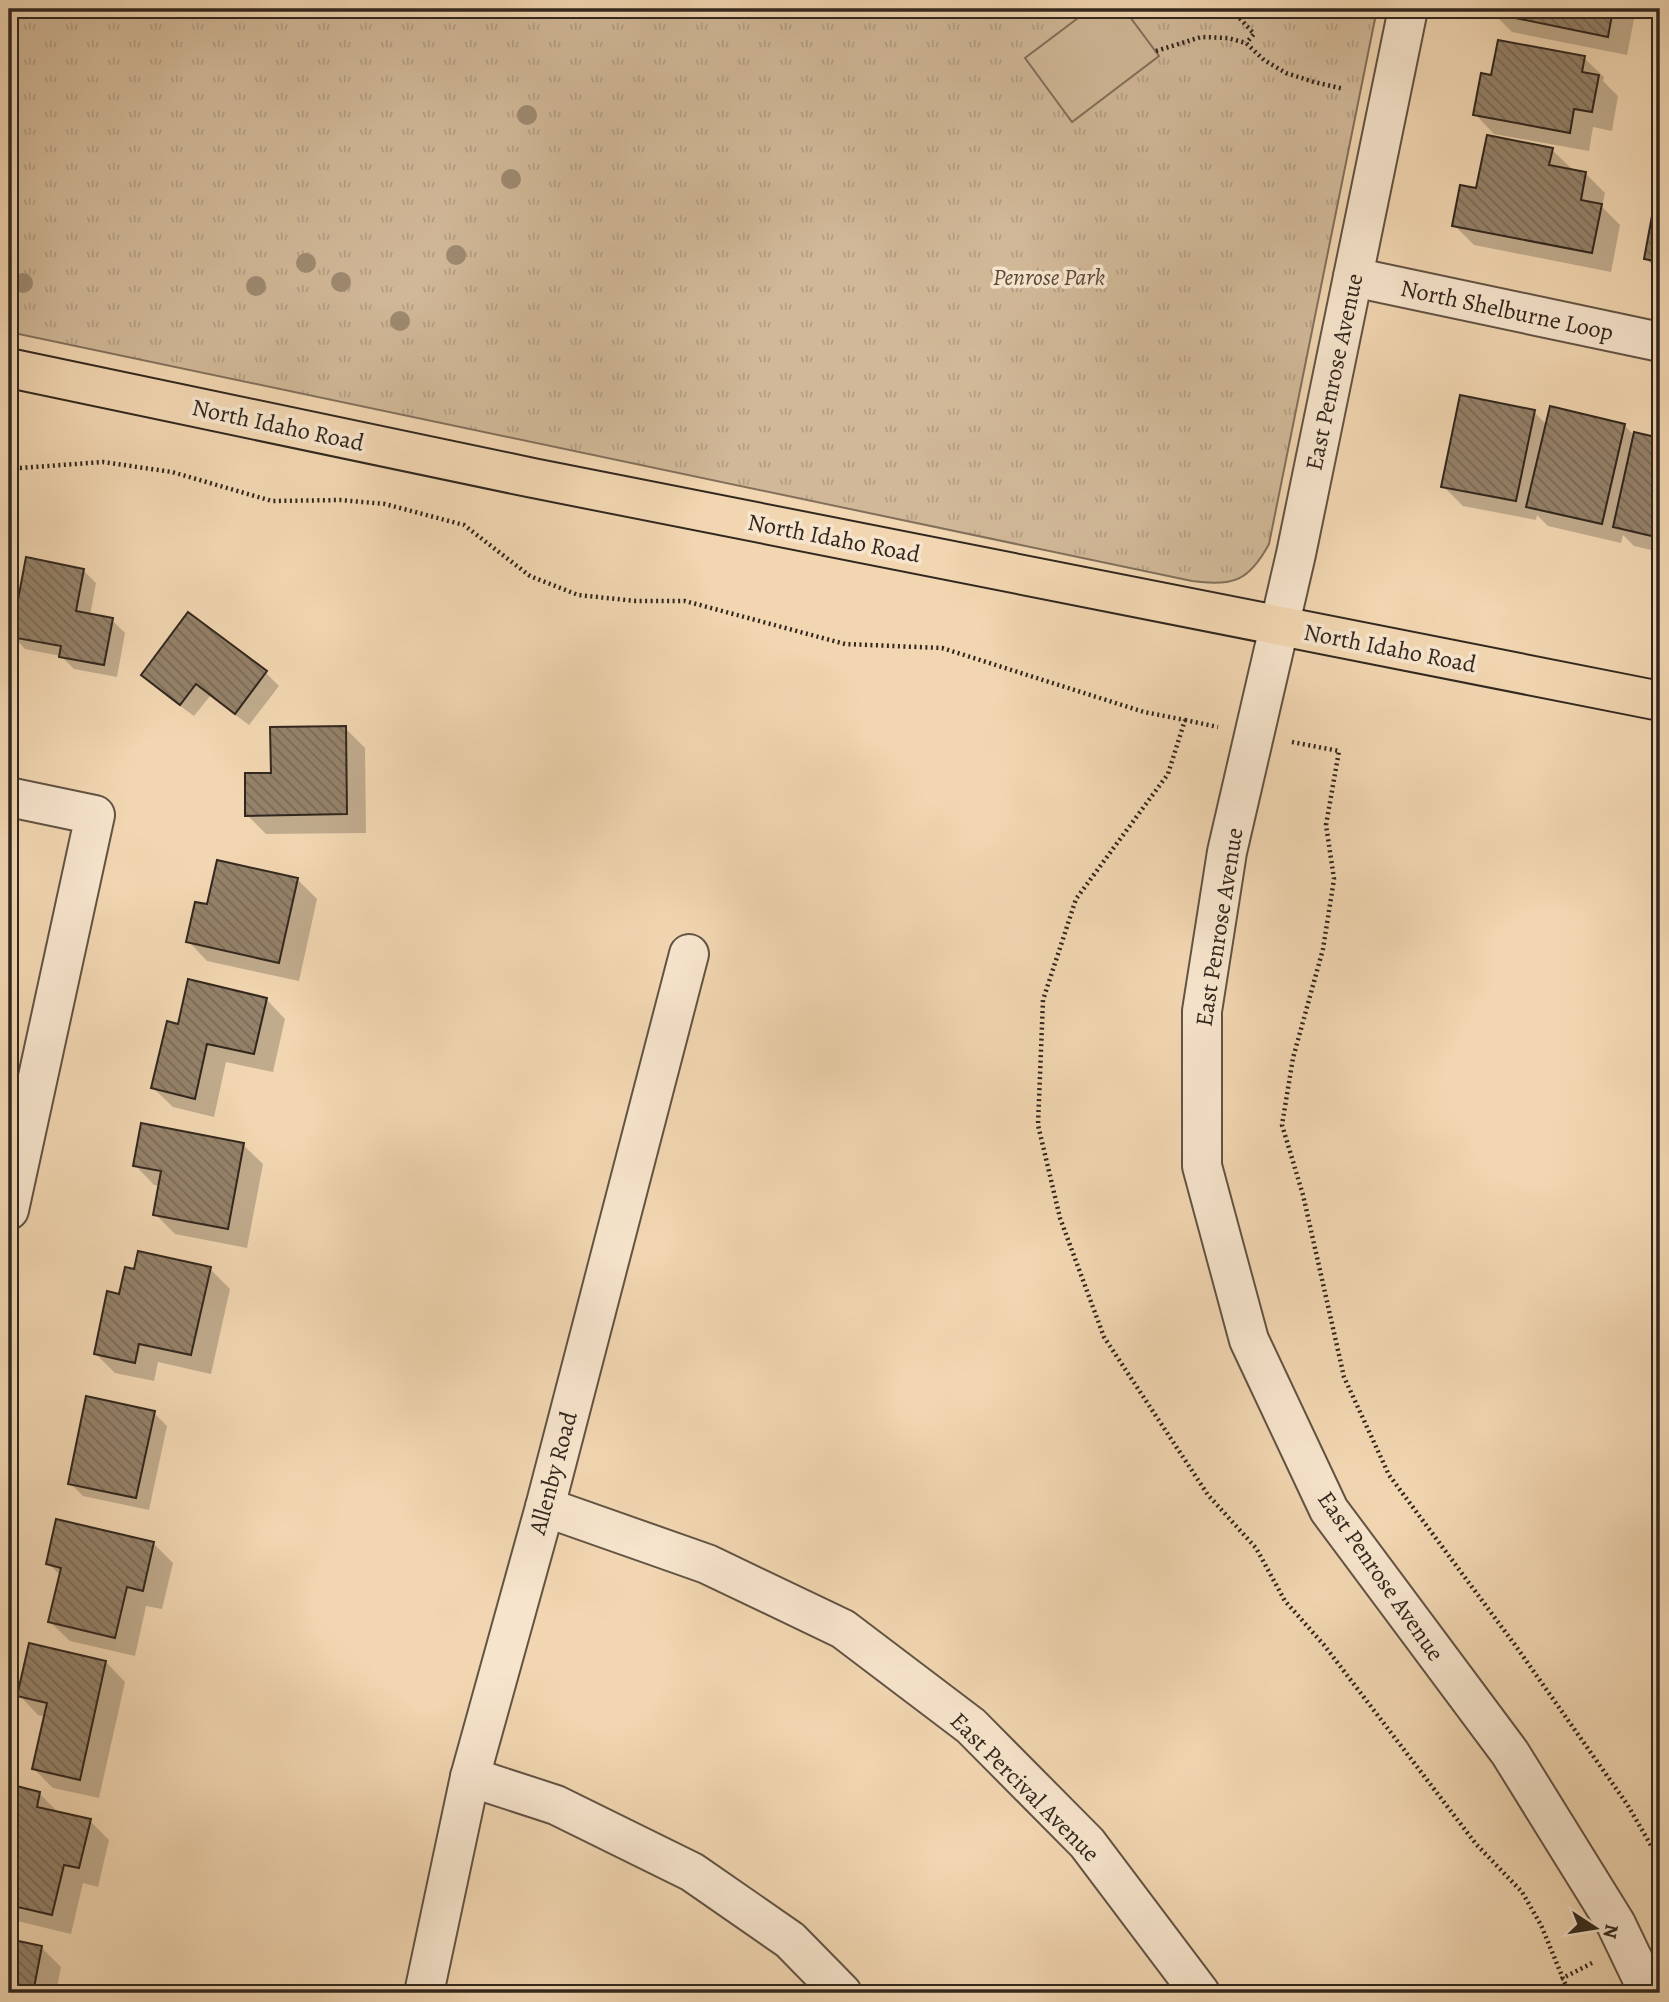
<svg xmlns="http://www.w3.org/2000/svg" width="1669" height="2002" font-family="Alegreya,serif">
<defs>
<pattern id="grass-tufts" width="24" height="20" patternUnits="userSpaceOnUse" patternTransform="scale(1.75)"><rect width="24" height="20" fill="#d1b898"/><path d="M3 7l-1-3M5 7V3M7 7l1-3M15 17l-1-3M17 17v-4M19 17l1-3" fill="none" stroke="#b49e83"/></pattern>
<pattern id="building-back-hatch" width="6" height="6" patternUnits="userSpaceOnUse" patternTransform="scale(1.75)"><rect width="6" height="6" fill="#95826a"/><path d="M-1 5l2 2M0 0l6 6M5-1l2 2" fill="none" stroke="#7a6a57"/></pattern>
</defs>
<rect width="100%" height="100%" fill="#f1d6b1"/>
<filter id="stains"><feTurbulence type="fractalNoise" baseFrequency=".00286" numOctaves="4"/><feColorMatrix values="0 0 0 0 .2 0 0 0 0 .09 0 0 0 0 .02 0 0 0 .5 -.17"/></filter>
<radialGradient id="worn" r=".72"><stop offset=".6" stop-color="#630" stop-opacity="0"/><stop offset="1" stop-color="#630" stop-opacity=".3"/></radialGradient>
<path fill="url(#grass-tufts)" stroke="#82705b" stroke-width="2" d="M9,9h1368l-108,535c-20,37 -36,43 -77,37l-1183,-249z"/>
<path fill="#d1b898" stroke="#82705b" stroke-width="2" d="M1090,9h34l35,47 -87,66 -47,-64z"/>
<g fill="#0003">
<path d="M1494,9h142l-9,46 -115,-23 -19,-19z"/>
<path d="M1584,58l20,19 -1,4 15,15 -6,35 -19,-4 -4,24 -95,-17 -19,-20 17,-37z"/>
<path d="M1552,150l20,19 14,5 19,19 -3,14 18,18 -9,47 -137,-27 -20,-20z"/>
<path d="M1660,180v92l-14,-13z"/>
<path d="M1534,412l13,13h77l11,11 1,-2 24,6v112l-26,-6 -11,-11 -2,8 -73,-17 -11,-11 -1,5 -73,-14 -20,-20z"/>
<path d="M83,570l13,13 -6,33 22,4 13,13 -8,44 -43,-8 -13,-13 -36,-7 -12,-13z"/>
<path d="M189,615l77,58 13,13 -30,39 -39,-29 -16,20 -38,-28 -13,-13z"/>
<path d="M345,728l20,20 1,85 -100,1 -19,-19 25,-40z"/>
<path d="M297,879l20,20 -18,82 -92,-20 -19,-20 20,-34z"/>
<path d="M266,999l19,20 -12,53 -47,-10 -12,55 -41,-10 -20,-19 27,-62z"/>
<path d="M243,1145l20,19 -16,84 -72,-14 -20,-20 6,-28 -7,-1 -19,-20z"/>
<path d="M210,1269l20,20 -19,85 -53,-12 -4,19 -39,-8 -20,-20z"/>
<path d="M154,1413l13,13 -18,84 -66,-14 -13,-13z"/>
<path d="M153,1543l20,20 -11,46 -16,-3 -11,50 -65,-15 -20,-19 11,-46 -13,-13z"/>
<path d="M106,1662l19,20 -26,116 -46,-10 -19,-19 12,-52 -8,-2 -19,-20z"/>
<path d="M9,1786l30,7 20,20 31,8 19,19 -11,47 -15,-4 -12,51 -62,-15z"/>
<path d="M9,1941l32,6 20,20 -5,26h-47z"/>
</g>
<g fill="url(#building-back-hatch)" stroke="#32271e" stroke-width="2">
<path d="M1492,9h121l-5,28 -117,-24z"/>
<path d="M1498,40l87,16 -3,16 17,3 -7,37 -18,-3 -4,24 -97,-18 8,-42 10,2z"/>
<path d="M1487,135l66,13 -4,17 37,7 -5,28 21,4 -10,49 -140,-27 8,-41 16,3z"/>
<path d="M1659,178l1,1v83l-16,-3z"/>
<path d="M1460,395l75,15 -19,91 -75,-14z"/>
<path d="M1550,406l75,18 -23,100 -76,-17z"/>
<path d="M1634,432l26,6v100l-47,-11z"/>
<path d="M26,557l58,12 -8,42 37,7 -9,47 -45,-8 2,-11 -50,-9z"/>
<path d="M188,612l79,59 -32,43 -39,-30 -16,21 -39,-30z"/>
<path d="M346,726l1,88 -102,2v-43h26l-1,-46z"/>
<path d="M217,860l81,18 -19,85 -93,-21 9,-40 12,2z"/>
<path d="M188,979l79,19 -13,56 -47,-10 -12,55 -44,-11 16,-67 11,3z"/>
<path d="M141,1123l103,20 -16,86 -75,-14 8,-44 -28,-5z"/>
<path d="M138,1251l73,16 -20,88 -52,-11 -4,19 -41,-9 13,-63 12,3 6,-27 9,2z"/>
<path d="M86,1396l69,15 -19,87 -68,-14z"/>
<path d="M56,1519l98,23 -11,49 -16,-4 -12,51 -67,-16 13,-54 -15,-4z"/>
<path d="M29,1643l77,18 -26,119 -48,-11 15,-66 -30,-7z"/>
<path d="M9,1784l31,8 -3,15 54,12 -12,49 -15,-3 -12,50 -43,-10z"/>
<path d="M9,1939l33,7 -9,47h-24z"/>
</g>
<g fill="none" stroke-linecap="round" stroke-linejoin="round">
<defs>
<g id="minor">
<path d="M1408,9l-112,545 -69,298 -25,159v155l47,174 80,170 181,243 106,171 33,69"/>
<path d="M1353,277l307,65"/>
<path d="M9,797l86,18 -86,395"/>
<path d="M545,1507l162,57 136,65 128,97 116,117 113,150"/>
<path d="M470,1777l86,28 136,67 98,68 52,53"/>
<path d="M424,1993l46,-216 75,-270 144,-553"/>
</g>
<path id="major" d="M9,368l524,110 1127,223"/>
</defs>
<use href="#minor" stroke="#625343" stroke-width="42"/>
<use href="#major" stroke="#32271e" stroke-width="42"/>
<g stroke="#32271e" stroke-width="4.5" stroke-dasharray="2 3.5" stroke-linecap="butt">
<path d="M1234,9l2,5 18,20 -8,9"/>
<path d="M1156,51l45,-14 27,1 18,5 18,17 22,13 28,9 30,7"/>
<path d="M9,467l11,1 83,-6 69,10 100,29 68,-1 45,4 79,21 66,51 48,19 58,6h49l160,43 97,4 202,64 41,8 -17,54 -92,125 -33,101 -5,125 22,93 44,119 104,158 48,53 29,53 39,44 152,199 46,48 19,33 28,68"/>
<path d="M1185,720l33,7"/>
<path d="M1292,742l47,9 -13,74 8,54 -11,70 -30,109 -11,67 21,70 41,182 45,98 126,170 112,159 29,50 4,12"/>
<path d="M1561,1979l31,-16"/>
</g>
<use href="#minor" stroke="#f6e4cc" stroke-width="38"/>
<use href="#major" stroke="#f1d6b1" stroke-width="38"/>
</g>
<g fill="#9e8a71">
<circle cx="527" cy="115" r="10"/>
<circle cx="511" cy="179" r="10"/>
<circle cx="456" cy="255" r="10"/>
<circle cx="306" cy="263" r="10"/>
<circle cx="341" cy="282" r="10"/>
<circle cx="23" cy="283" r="10"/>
<circle cx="256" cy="286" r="10"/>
<circle cx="400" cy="321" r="10"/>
</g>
<g text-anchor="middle" stroke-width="7" stroke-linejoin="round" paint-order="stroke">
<g font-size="24" font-style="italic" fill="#5a4b3c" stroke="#f6e4cc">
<text x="1049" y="285">Penrose Park</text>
</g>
<g font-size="24" fill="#32271e" stroke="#f6e4cc">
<text transform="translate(1507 310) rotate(12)" y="8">North Shelburne Loop</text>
<text transform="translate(1334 372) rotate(-78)" y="8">East Penrose Avenue</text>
<text transform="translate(278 425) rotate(12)" y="8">North Idaho Road</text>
<text transform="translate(834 538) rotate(11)" y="8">North Idaho Road</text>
<text transform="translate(1390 648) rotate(11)" y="8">North Idaho Road</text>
<text transform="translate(1219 927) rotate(-81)" y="8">East Penrose Avenue</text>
<text transform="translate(553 1473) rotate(-75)" y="8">Allenby Road</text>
<text transform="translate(1381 1576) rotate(55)" y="8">East Penrose Avenue</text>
<text transform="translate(1025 1787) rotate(45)" y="8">East Percival Avenue</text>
</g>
</g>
<rect width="1669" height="2002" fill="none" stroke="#f1d6b1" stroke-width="35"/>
<rect x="10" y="10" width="1648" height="1981" fill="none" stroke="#32271e" stroke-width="3.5"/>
<rect x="18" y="18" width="1634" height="1967" fill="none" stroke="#32271e" stroke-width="2"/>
<g transform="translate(1595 1928) rotate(102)" stroke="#f6e4cc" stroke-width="5" paint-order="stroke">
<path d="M0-5L12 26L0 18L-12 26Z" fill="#32271e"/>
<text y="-10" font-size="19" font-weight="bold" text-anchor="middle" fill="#32271e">N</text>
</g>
<rect width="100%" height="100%" filter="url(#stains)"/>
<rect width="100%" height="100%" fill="url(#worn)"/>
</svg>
